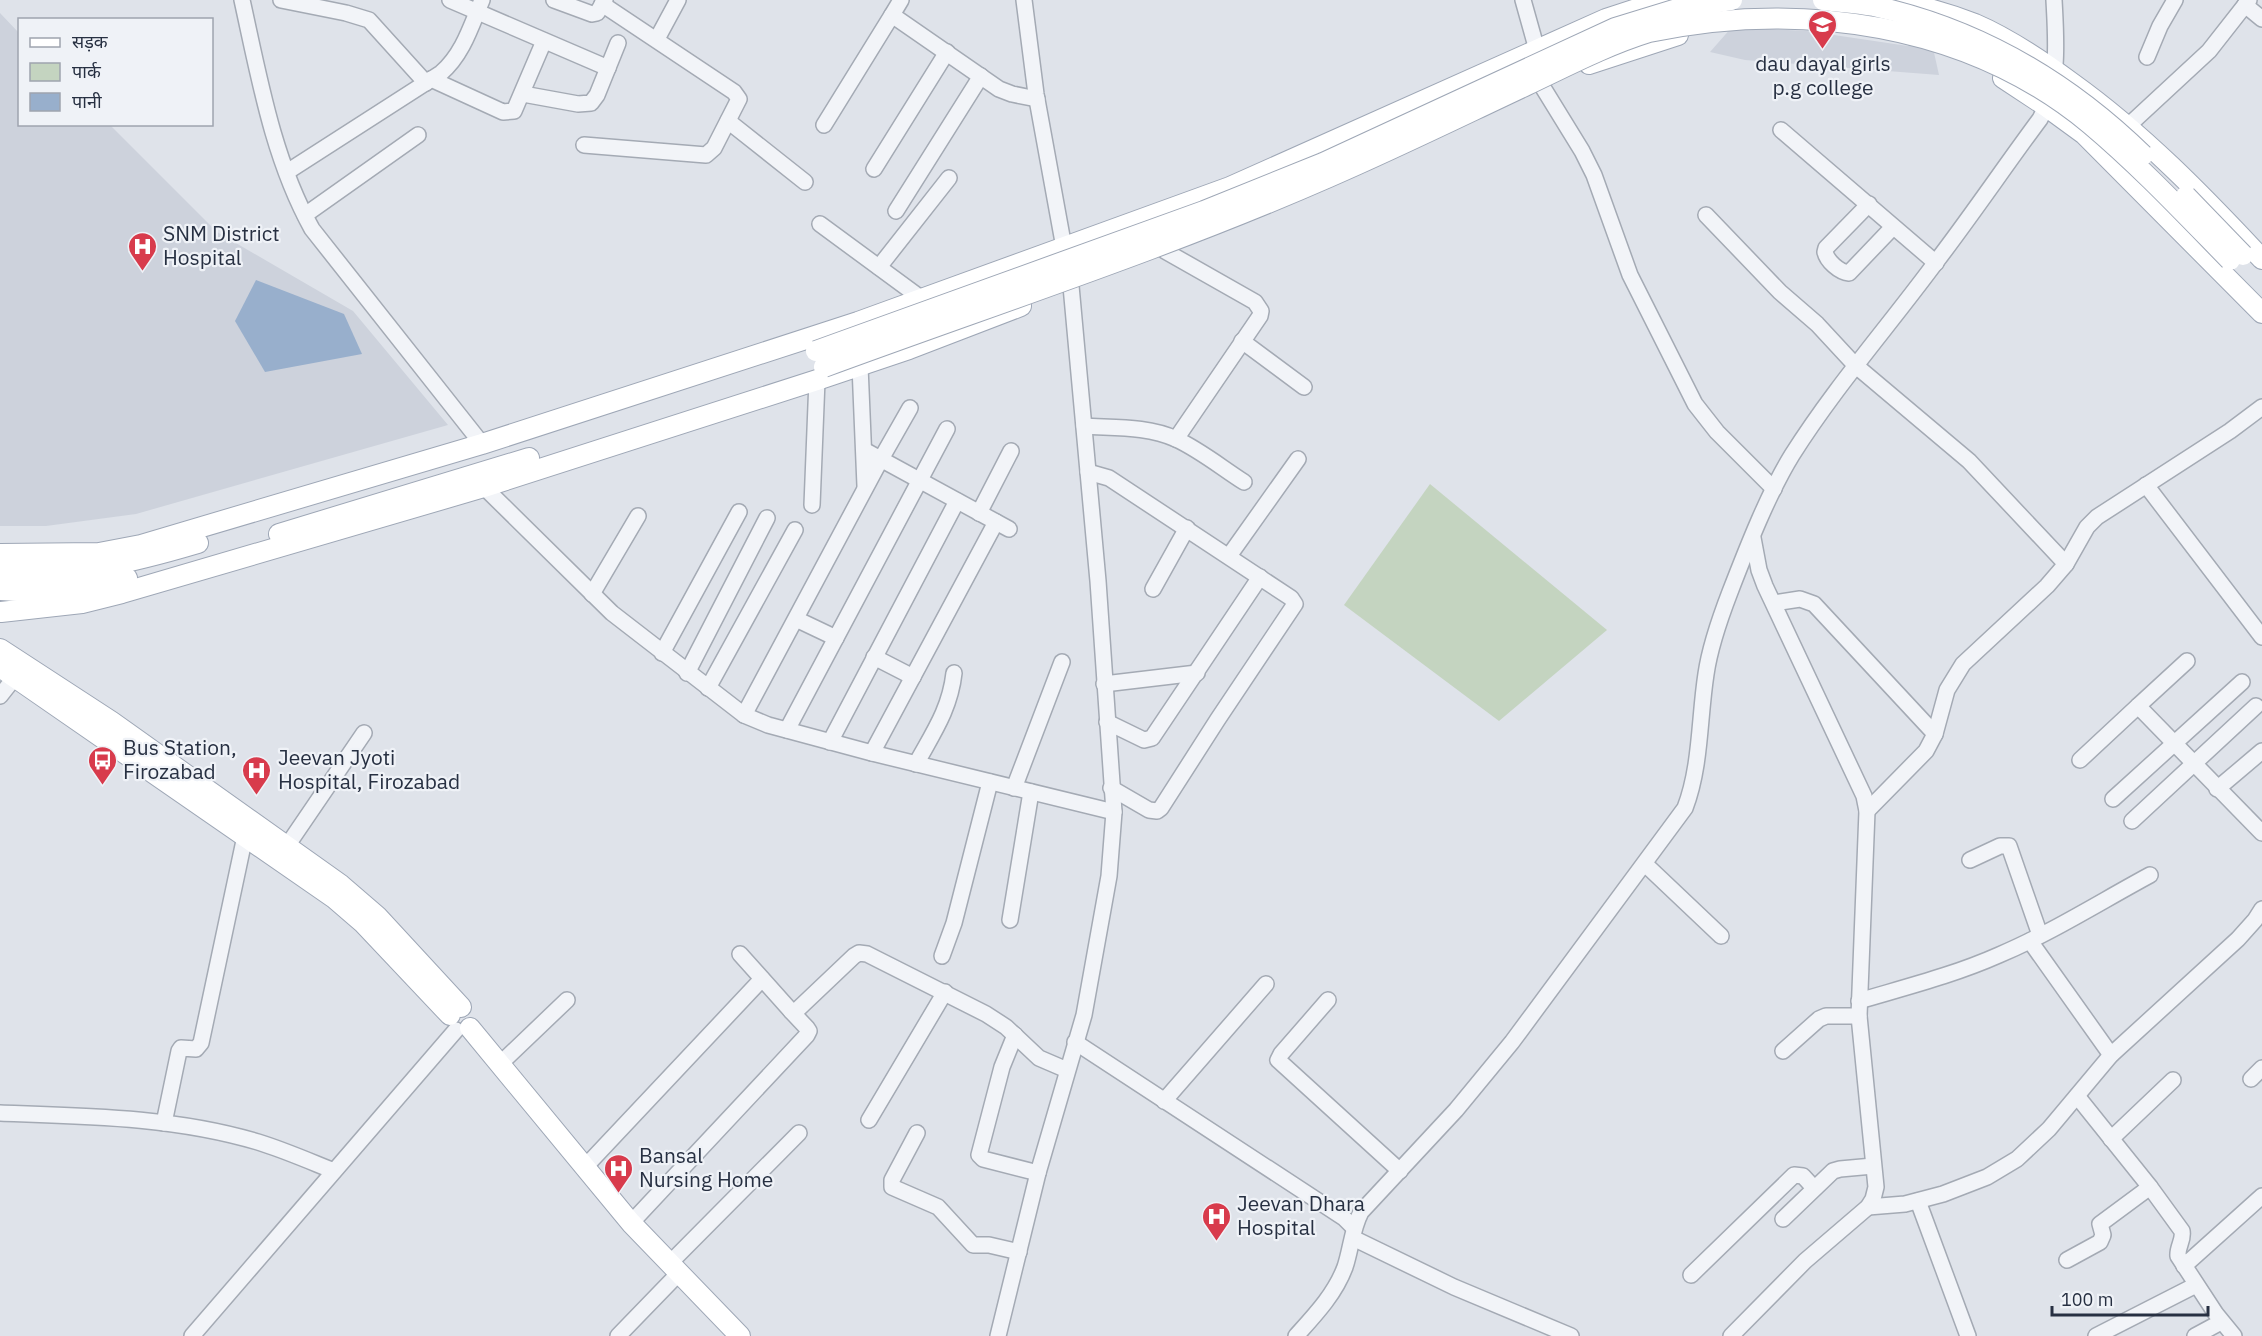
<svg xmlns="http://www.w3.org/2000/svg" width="2262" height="1336" font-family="'IBM Plex Sans','Noto Sans Devanagari',sans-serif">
<rect width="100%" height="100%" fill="#dfe3ea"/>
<g fill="#cdd2dc">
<path d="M0,13l19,20 1,91 90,1 107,107 136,79 95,114 -312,89 -90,12h-46z"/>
<path d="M1732,27l75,4 101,15 14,-16 11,18 6,27 -194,-15 -35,-8z"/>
</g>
<path fill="#c4d4c0" d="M1430,484l177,146 -108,91 -155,-116z"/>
<path fill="#98afcc" d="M256,280l88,34 18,40 -97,18 -30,-51z"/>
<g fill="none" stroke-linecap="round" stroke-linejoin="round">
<defs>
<g id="minor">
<path d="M242,0c17,77 31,159 70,229l170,215"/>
<path d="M281,0l65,13 23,7 57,63"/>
<path d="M450,0l158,68"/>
<path d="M554,0l38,14 5,-1 8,-13"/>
<path d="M1523,0l14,50"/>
<path d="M2245,5l17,14"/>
<path d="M892,15l9,-15"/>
<path d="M657,39l21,-39"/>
<path d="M2147,57l13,-31 15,-26"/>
<path d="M431,79l72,33 11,-1 30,-70"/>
<path d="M1542,86l40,65 12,24 36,100 65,129 22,28 57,57"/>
<path d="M523,94l55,10 13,-1 6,-8 21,-52"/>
<path d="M728,121l77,61"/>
<path d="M824,125l68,-110 107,74 13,5 25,5"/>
<path d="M2128,126l81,-75 40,-51"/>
<path d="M1781,130l155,133"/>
<path d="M584,145l122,10 8,-7 25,-49 -5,-7 -132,-88"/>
<path d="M874,169l73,-117"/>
<path d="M287,172l154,-99c22,-19 30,-47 41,-73"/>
<path d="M1869,204l-43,44 -1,4c2,9 14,20 24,21l44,-46"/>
<path d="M896,211l85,-135"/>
<path d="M305,215l113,-80"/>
<path d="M1706,215l74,77 37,32 38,41 114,96 97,103"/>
<path d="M820,224l102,75"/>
<path d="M1165,251l90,51 6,9 -1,5 -84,123"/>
<path d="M879,267l70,-89"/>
<path d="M1242,341l62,46"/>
<path d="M860,366l5,120"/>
<path d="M1084,426c30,2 64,0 92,13 24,11 46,29 68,43"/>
<path d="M864,450l145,79"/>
<path d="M1088,472l21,6 182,120 4,6 -77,115 -57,89 -4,3 -8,-1 -38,-22"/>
<path d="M2146,485l116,152"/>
<path d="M484,487l128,126 132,102 24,10 104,28 242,59"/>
<path d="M812,505l5,-125"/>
<path d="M979,513l32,-62"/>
<path d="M1229,556l69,-97"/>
<path d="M1153,589l34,-61"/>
<path d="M592,594l46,-78"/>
<path d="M1774,603l26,-4 14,5 121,130"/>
<path d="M796,619l40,19"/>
<path d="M662,653l77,-141"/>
<path d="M874,657l39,20"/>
<path d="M687,673l80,-155"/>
<path d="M1104,684l93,-11"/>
<path d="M708,688l87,-158"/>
<path d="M0,696l15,-19"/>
<path d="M2138,706l49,-45"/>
<path d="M744,715l137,-256 29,-51"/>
<path d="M1107,722l37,18 8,-2 108,-161"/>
<path d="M787,730l160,-301"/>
<path d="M830,742l127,-241"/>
<path d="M872,753l124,-231"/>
<path d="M2080,760l58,-54 124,127"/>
<path d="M916,764c17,-31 34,-55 38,-91"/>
<path d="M1014,788l48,-126"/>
<path d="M2217,789l45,-38"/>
<path d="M2113,799l129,-117"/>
<path d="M1867,811l59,-60 9,-17 12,-44 16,-26 84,-78 19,-22 21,-37 10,-10 133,-86 32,-24"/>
<path d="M2132,821l124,-115"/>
<path d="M287,846l77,-113"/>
<path d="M1970,860l30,-14h9l31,89"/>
<path d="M1645,864l76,72"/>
<path d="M1010,920l21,-128"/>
<path d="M2030,941l81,114"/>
<path d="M740,954l51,57 4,1 59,-56 5,-3 8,1 119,60 20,13 33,31 28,12"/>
<path d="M942,956l12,-33 36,-141"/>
<path d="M1328,1000l-47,54 -3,6 122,111"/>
<path d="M1859,1001c47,-14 95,-26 140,-46 52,-22 101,-53 151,-80"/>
<path d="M1015,1035l-13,32 -23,88 4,4 55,14"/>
<path d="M1075,1042l269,176 10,10"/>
<path d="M1783,1051l36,-32 7,-3h33"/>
<path d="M500,1064l67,-64"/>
<path d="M2251,1079l11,-11"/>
<path d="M2077,1096l73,91 32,44c2,9 -5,16 -4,25l38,58 18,22"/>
<path d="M1164,1101l102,-117"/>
<path d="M0,1113c86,3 175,4 258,29 26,8 51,19 76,29"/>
<path d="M869,1120l76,-128"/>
<path d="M164,1123l15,-72 2,-3 15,1 5,-6 44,-207"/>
<path d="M917,1133l-25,47v7l46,20 35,38h16l30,7"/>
<path d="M2111,1139l62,-59"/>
<path d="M585,1167l177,-188"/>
<path d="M1918,1201l50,135"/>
<path d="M1868,1207l37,-3 38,-10 44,-17 30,-18 32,-30 62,-74 127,-116 17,-19 7,-11"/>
<path d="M1783,1219l50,-48 7,-2 33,-3"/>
<path d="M631,1223l176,-188 2,-4 -2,-3 -16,-17"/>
<path d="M1353,1238l101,49 117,49"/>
<path d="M2067,1260l33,-18 3,-7 -3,-11 50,-37"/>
<path d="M670,1263l129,-130"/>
<path d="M2184,1266l78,-70"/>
<path d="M1691,1275l103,-100 9,1 11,12"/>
<path d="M192,1336l264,-306"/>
<path d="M618,1336l61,-63"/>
<path d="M998,1336l40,-163 46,-158 25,-139 5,-64 -16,-231 -27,-295 -35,-192 -12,-94"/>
<path d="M1296,1336c19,-21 39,-42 49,-69 6,-18 7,-38 16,-55l95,-102 56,-68 173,-234c16,-42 14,-89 21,-134 4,-28 14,-56 24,-82 17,-44 38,-98 62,-137 43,-68 96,-128 144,-193 36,-47 69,-96 104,-143 20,-35 16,-80 14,-119"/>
<path d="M1731,1336l74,-75 63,-54 5,-8 3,-12 -17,-171 8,-205 -3,-15 -99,-210 -6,-16 -6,-32"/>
<path d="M2096,1336l100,-51"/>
<path d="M2195,1336l26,-14"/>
</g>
<g id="major">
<path d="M1888,0c29,5 59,13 87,24 35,15 67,37 97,59 71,51 131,113 190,176"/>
<path d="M1589,64l89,-29"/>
<path d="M2003,78l44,29 37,27 178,179"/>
<path d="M279,534l250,-76"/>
<path d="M0,554l99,-1 42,-8 341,-101 376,-122 372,-135 376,-168 58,-19"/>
<path d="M0,571c67,8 134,-9 198,-28"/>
<path d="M0,590c43,4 85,-2 127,-12"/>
<path d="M1,612l81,-9 40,-10 362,-106 333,-107 92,-31 112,-43"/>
<path d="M0,649l112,73 229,163 36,31 84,91"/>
<path d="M0,667l334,231 29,25 87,92"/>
<path d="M470,1028l161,195 109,113"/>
</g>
</defs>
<use href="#minor" stroke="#a4aab4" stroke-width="18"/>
<use href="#major" stroke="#9ea7b6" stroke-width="22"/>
<use href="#minor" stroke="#f2f4f8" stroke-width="15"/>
<use href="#major" stroke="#fff" stroke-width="20"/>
<defs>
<g id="major-bridge">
<path d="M1823,0c17,2 34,3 51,6 104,23 193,75 269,149"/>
<path d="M2186,196l57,59"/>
<path d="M816,351l388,-140 119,-48 292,-135 62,-19 55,-9"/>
<path d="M824,367c168,-62 341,-118 505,-190 67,-29 132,-61 198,-92 40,-19 80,-40 122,-53 152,-32 319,-9 441,92 50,42 94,89 140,136"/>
</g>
</defs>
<use href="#major-bridge" stroke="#9ea7b6" stroke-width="22" stroke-linecap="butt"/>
<use href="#major-bridge" stroke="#fff" stroke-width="20"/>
</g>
<defs>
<symbol id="university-pin" viewBox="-11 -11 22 30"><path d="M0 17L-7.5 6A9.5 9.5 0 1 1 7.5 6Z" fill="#d83b4c" stroke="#eff2f7"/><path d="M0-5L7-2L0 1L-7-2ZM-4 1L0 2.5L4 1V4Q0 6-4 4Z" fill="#fff"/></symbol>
<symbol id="hospital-pin" viewBox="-11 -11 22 30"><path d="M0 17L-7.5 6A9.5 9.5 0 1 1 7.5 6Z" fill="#d83b4c" stroke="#eff2f7"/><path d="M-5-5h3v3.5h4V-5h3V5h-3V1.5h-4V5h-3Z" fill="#fff"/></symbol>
<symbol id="bus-pin" viewBox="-11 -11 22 30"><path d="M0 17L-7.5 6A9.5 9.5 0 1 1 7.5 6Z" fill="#d83b4c" stroke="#eff2f7"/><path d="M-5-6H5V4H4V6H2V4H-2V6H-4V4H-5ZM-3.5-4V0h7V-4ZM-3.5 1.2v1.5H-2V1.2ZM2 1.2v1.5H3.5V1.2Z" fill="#fff"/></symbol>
</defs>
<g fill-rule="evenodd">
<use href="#university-pin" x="1806" y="8" width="33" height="45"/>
<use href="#hospital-pin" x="126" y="230" width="33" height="45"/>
<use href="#bus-pin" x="86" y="744" width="33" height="45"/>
<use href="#hospital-pin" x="240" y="754" width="33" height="45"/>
<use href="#hospital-pin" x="602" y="1152" width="33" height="45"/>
<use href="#hospital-pin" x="1200" y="1200" width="33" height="45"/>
</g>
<g text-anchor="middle" stroke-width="4.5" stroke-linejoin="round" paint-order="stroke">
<g font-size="21" fill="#273042" stroke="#eff2f7" text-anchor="start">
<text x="1823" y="71" text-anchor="middle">dau dayal girls<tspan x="1823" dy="24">p.g college</tspan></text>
<text x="163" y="241">SNM District<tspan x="163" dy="24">Hospital</tspan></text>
<text x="123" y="755">Bus Station,<tspan x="123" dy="24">Firozabad</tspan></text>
<text x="278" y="765">Jeevan Jyoti<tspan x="278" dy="24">Hospital, Firozabad</tspan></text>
<text x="639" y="1163">Bansal<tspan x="639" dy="24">Nursing Home</tspan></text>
<text x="1237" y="1211">Jeevan Dhara<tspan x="1237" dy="24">Hospital</tspan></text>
</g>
</g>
<rect x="18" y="18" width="195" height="108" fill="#eff2f7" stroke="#9fa4af" stroke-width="1.5"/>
<rect x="30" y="38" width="30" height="9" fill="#ffffff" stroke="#9fa4af" stroke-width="1.5"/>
<text x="72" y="48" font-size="18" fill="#273042">सड़क</text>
<rect x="30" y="63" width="30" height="18" fill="#c4d4c0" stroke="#9fa4af" stroke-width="1.5"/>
<text x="72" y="78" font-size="18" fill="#273042">पार्क</text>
<rect x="30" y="93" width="30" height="18" fill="#98afcc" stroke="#9fa4af" stroke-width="1.5"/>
<text x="72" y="108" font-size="18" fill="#273042">पानी</text>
<path d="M2052 1306v9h156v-9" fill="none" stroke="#273042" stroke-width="3"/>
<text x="2061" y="1306" font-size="18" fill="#273042" stroke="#eff2f7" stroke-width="4.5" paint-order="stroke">100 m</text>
</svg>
